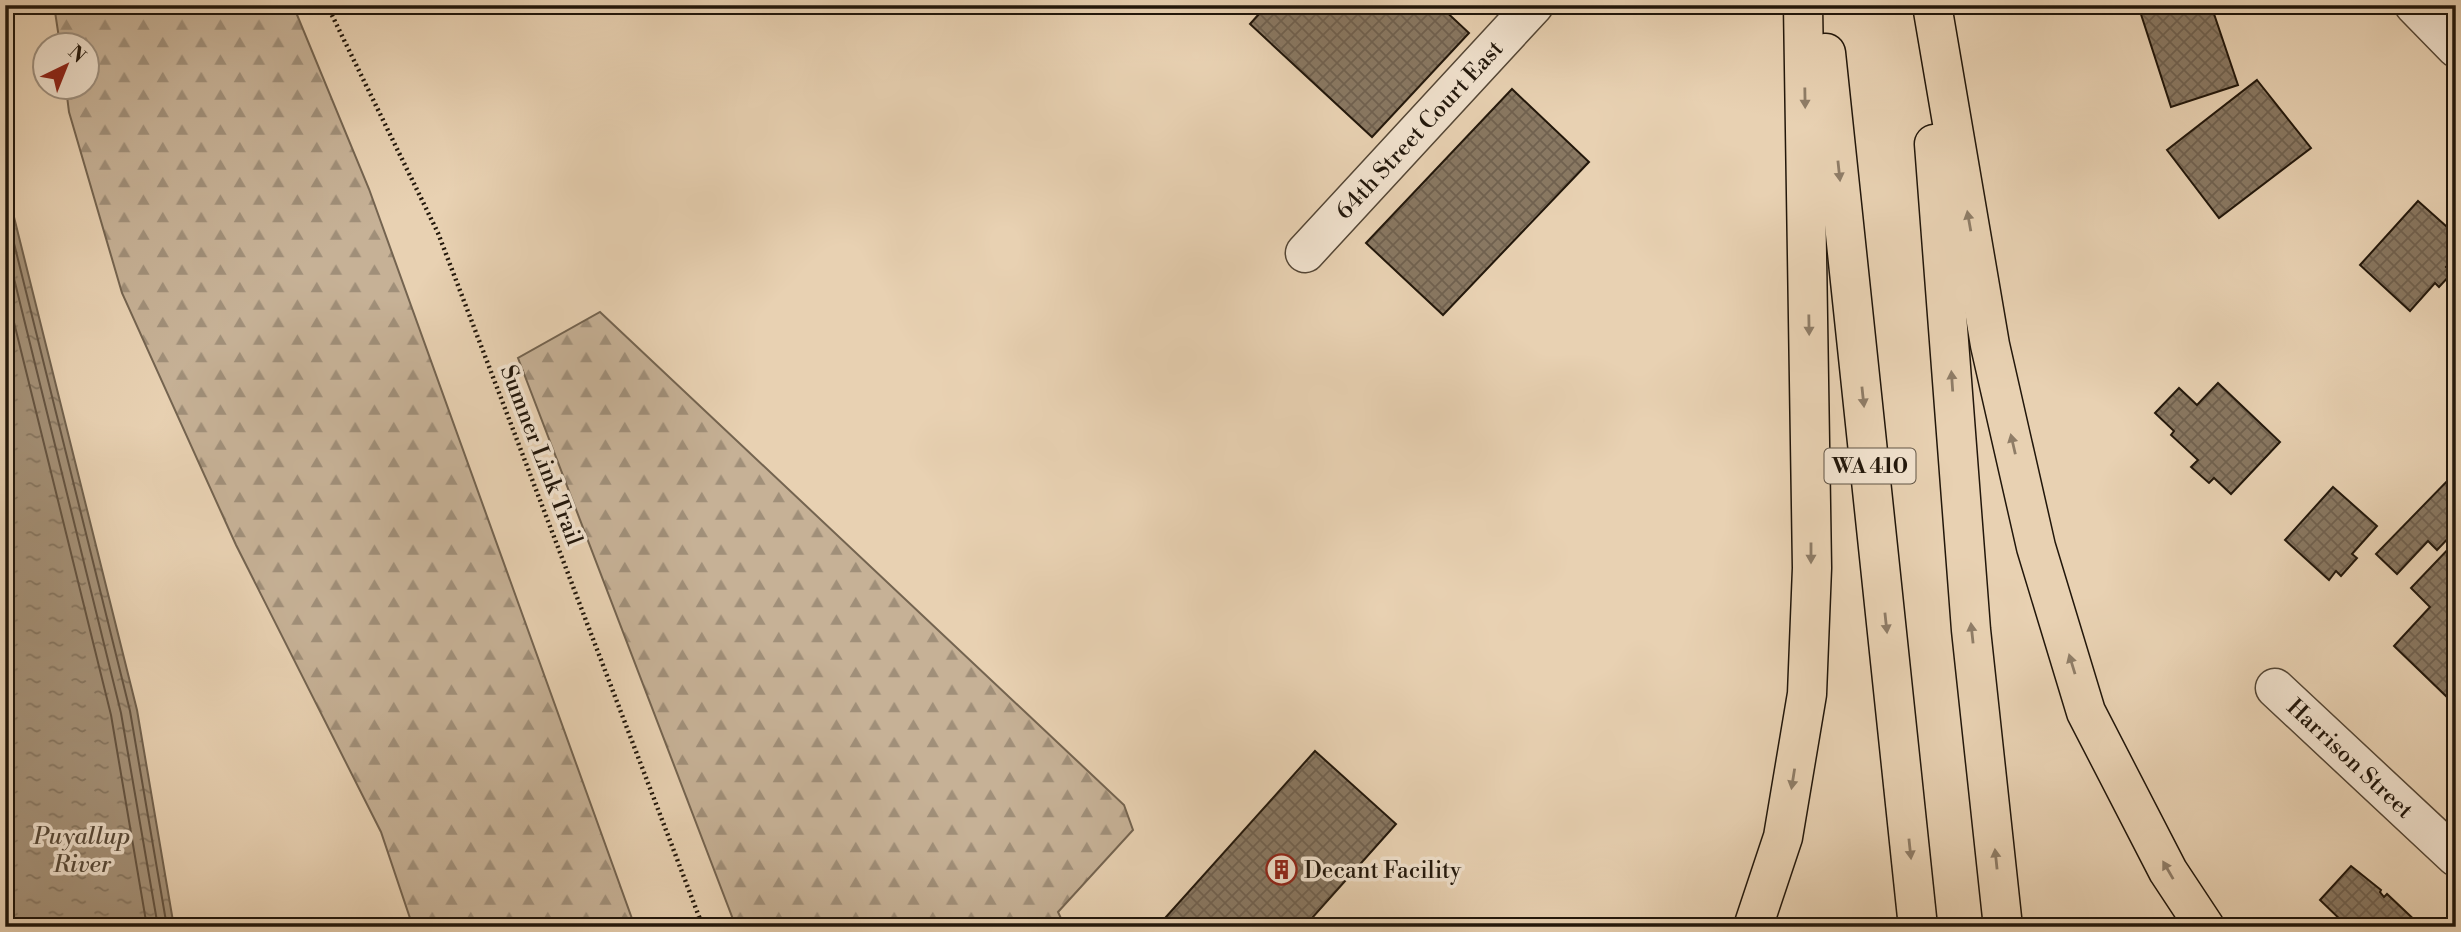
<svg xmlns="http://www.w3.org/2000/svg" width="2461" height="932" font-family="'Libre Bodoni',serif">
<defs>
<pattern id="forest-firs" width="22" height="20" patternUnits="userSpaceOnUse" patternTransform="scale(1.75)"><rect width="22" height="20" fill="#c6b196"/><path d="M5 1l3.5 6h-7zM16 11l3.5 6h-7z" fill="#a08f79"/></pattern>
<pattern id="water-ripples" width="26" height="14" patternUnits="userSpaceOnUse" patternTransform="scale(1.75)"><rect width="26" height="14" fill="#a59279"/><path d="M2 4q2-2 4 0t4 0M15 11q2-2 4 0t4 0" fill="none" stroke="#867661"/></pattern>
<pattern id="building-cross-hatch" width="8" height="8" patternUnits="userSpaceOnUse" patternTransform="scale(1.75)"><rect width="8" height="8" fill="#897862"/><path d="M0 0l8 8M0 8l8-8" fill="none" stroke="#70614f"/></pattern>
</defs>
<rect width="100%" height="100%" fill="#e8d1b2"/>
<filter id="stains"><feTurbulence type="fractalNoise" baseFrequency=".00286" numOctaves="4"/><feColorMatrix values="0 0 0 0 .2 0 0 0 0 .09 0 0 0 0 .02 0 0 0 .5 -.17"/></filter>
<radialGradient id="worn" r=".72"><stop offset=".6" stop-color="#630" stop-opacity="0"/><stop offset="1" stop-color="#630" stop-opacity=".3"/></radialGradient>
<g fill="url(#forest-firs)" stroke="#746450" stroke-width="2">
<path d="M54,5h239l76,184 266,738h-222l-32,-95 -145,-287 -114,-252 -53,-181 -3,-24h22v-42l-28,-1z"/>
<path d="M600,312l524,493 9,25 -75,82 7,15h-329l-218,-569z"/>
</g>
<path fill="url(#water-ripples)" stroke="#71614d" stroke-width="2" d="M5,181l132,529 37,217h-169z"/>
<g fill="none" stroke-linecap="round" stroke-linejoin="round">
<g stroke="#645442" stroke-width="2">
<path d="M5,207l125,504 37,216"/>
<path d="M5,242l116,471 37,214"/>
<path d="M5,286l106,429 36,212"/>
</g>
</g>
<g fill="url(#building-cross-hatch)" stroke="#22170b" stroke-width="2">
<path d="M1267,5h172l30,28 -97,104 -122,-113z"/>
<path d="M2138,5h73l27,80 -67,22z"/>
<path d="M2257,80l54,68 -92,70 -52,-68z"/>
<path d="M1512,89l77,73 -146,153 -77,-72z"/>
<path d="M2418,201l38,34v21l-10,11 6,6 -13,14 -4,-4 -25,28 -50,-46z"/>
<path d="M2218,383l62,59 -49,52 -17,-16 -5,5 -18,-16 7,-7 -27,-25 3,-4 -19,-18 24,-25 18,17z"/>
<path d="M2456,472v42l-6,6 6,6v4l-19,20 -9,-9 -31,33 -21,-20z"/>
<path d="M2333,487l44,39 -25,28 5,4 -16,18 -5,-5 -7,9 -44,-40z"/>
<path d="M2455,542l1,66 -7,7 7,6v71l-7,7 -55,-53 36,-39 -19,-19z"/>
<path d="M1315,751l81,73 -92,103h-127l-11,-10z"/>
<path d="M2351,866l30,24 -1,2 4,5 3,-3 35,33h-74l-28,-27z"/>
</g>
<g fill="none" stroke-linecap="round" stroke-linejoin="round">
<defs>
<g id="minor">
<path d="M2414,5l42,43"/>
<path id="s1" d="M1305,253l229,-248"/>
<path id="s2" d="M2275,688l181,169"/>
</g>
<g id="motorway">
<path d="M1932,5l58,340 46,202 50,165 82,159 37,56"/>
<path d="M1826,53l92,874"/>
<path d="M1934,144l37,486 32,297"/>
<path d="M1753,927l30,-90 24,-143 5,-126 -9,-563"/>
</g>
</defs>
<use href="#minor" stroke="#544635" stroke-width="41"/>
<use href="#motorway" stroke="#22170b" stroke-width="41"/>
<path stroke="#22170b" stroke-width="4.5" stroke-dasharray="2 3.5" stroke-linecap="butt" d="M327,5l111,228 265,694"/>
<use href="#minor" stroke="#f0e1cd" stroke-width="38"/>
<use href="#motorway" stroke="#e8d1b2" stroke-width="38"/>
</g>
<defs><path id="oneway-solid" d="M-6-.8H1V-3.2L6.5 0L1 3.2V.8H-6Z" transform="scale(1.75)"/></defs>
<g fill="#8f7d67">
<use href="#oneway-solid" transform="translate(1805 98) rotate(89)"/>
<use href="#oneway-solid" transform="translate(1839 171) rotate(84)"/>
<use href="#oneway-solid" transform="translate(1969 221) rotate(-100)"/>
<use href="#oneway-solid" transform="translate(1809 325) rotate(89)"/>
<use href="#oneway-solid" transform="translate(1952 381) rotate(-94)"/>
<use href="#oneway-solid" transform="translate(1863 397) rotate(84)"/>
<use href="#oneway-solid" transform="translate(2013 444) rotate(-103)"/>
<use href="#oneway-solid" transform="translate(1811 553) rotate(90)"/>
<use href="#oneway-solid" transform="translate(1886 623) rotate(84)"/>
<use href="#oneway-solid" transform="translate(1972 633) rotate(-96)"/>
<use href="#oneway-solid" transform="translate(2072 664) rotate(-107)"/>
<use href="#oneway-solid" transform="translate(1793 779) rotate(99)"/>
<use href="#oneway-solid" transform="translate(1910 849) rotate(84)"/>
<use href="#oneway-solid" transform="translate(1996 859) rotate(-96)"/>
<use href="#oneway-solid" transform="translate(2168 870) rotate(-120)"/>
</g>
<defs>
<symbol id="building-ring" viewBox="-11 -11 22 22"><circle r="9.5" fill="#f0e1cd" stroke="#8f2418" stroke-width="1.5"/><path d="M-4-6H4V6H1V3H-1V6H-4ZM-2.5-4.3h1.7v1.8h-1.7ZM.8-4.3h1.7v1.8H.8ZM-2.5-1h1.7V.8h-1.7ZM.8-1h1.7V.8H.8Z" fill="#8f2418"/></symbol>
</defs>
<g fill-rule="evenodd">
<use href="#building-ring" x="1264" y="852" width="35" height="35"/>
</g>
<g text-anchor="middle" stroke-width="7" stroke-linejoin="round" paint-order="stroke">
<rect fill="#f0e1cd" stroke="#605445" stroke-width="2" x="1824.5" y="448.5" width="91" height="35" rx="5"/>
<g font-size="21" font-weight="bold" fill="#22170b">
<text x="1870" y="473">WA 410</text>
</g>
<g font-size="23" fill="#22170b" stroke="#f0e1cd">
<text dy="8" stroke="none"><textPath href="#s1" startOffset="168">64th Street Court East</textPath></text>
<text transform="translate(542 455) rotate(69)" y="8">Sumner Link Trail</text>
<text dy="8" stroke="none"><textPath href="#s2" startOffset="103">Harrison Street</textPath></text>
</g>
<g font-size="23" fill="#22170b" stroke="#f0e1cd" text-anchor="start">
<text x="1304" y="878">Decant Facility</text>
</g>
<g font-size="24" font-style="italic" fill="#564837" stroke="#f0e1cd">
<text x="82" y="844">Puyallup<tspan x="82" dy="28">River</tspan></text>
</g>
</g>
<rect width="2461" height="932" fill="none" stroke="#e8d1b2" stroke-width="28"/>
<rect x="7" y="7" width="2447" height="918" fill="none" stroke="#22170b" stroke-width="3.5"/>
<rect x="14" y="14" width="2433" height="904" fill="none" stroke="#22170b" stroke-width="2"/>
<g transform="translate(66 66) rotate(43)"><circle r="33" fill="#f0e1cd" stroke="#9e907f" stroke-width="2"/>
<path d="M0-5L12 26L0 18L-12 26Z" fill="#8f2418"/>
<text y="-10" font-size="19" font-weight="bold" text-anchor="middle" fill="#22170b">N</text>
</g>
<rect width="100%" height="100%" filter="url(#stains)"/>
<rect width="100%" height="100%" fill="url(#worn)"/>
</svg>
